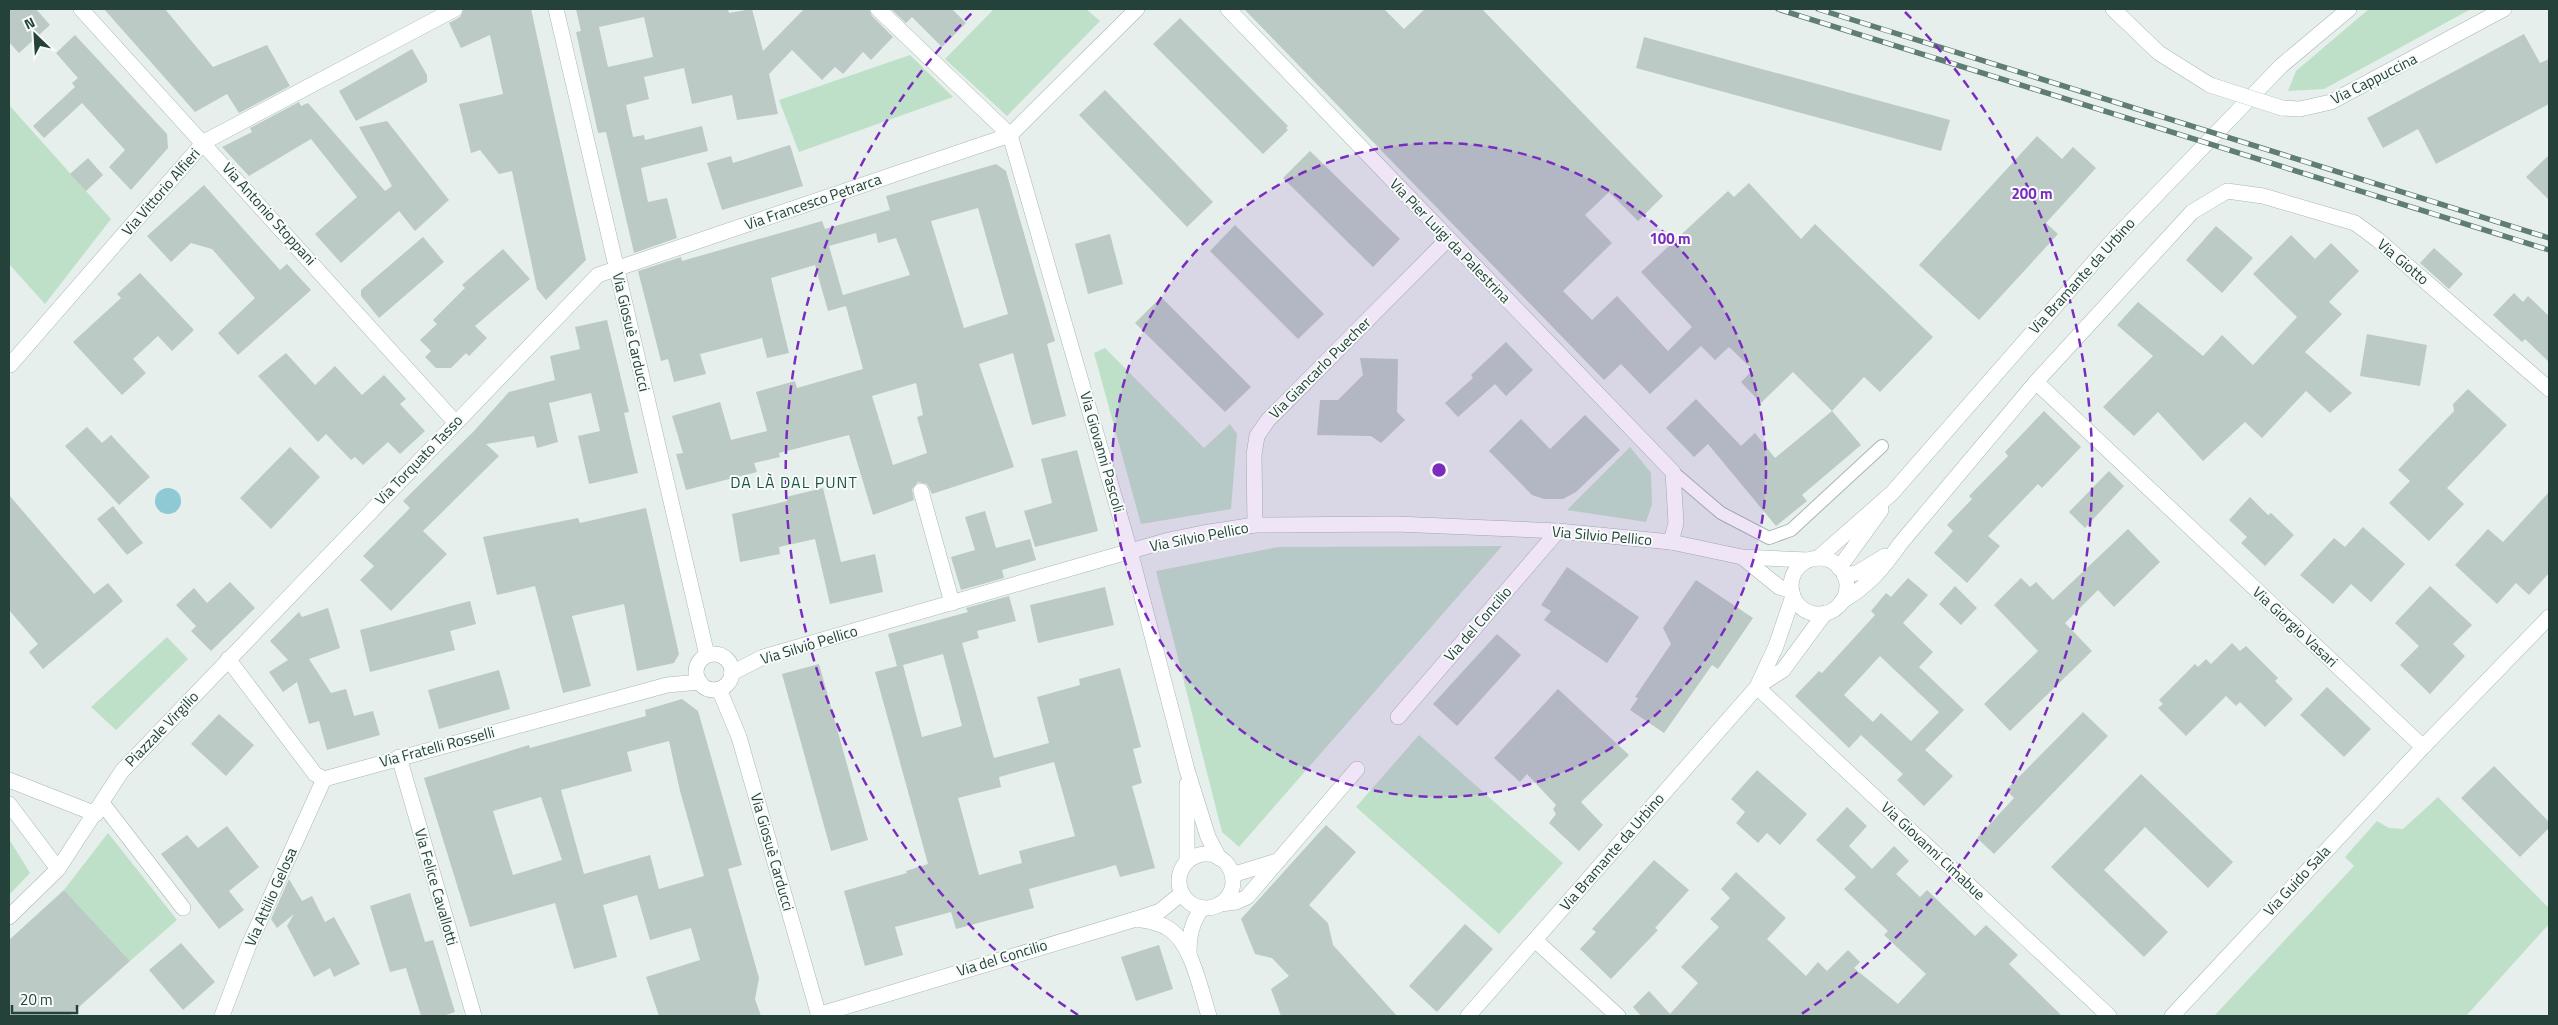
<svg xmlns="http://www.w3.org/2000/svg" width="2558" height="1025" font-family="'Titillium Web',sans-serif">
<rect width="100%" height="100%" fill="#e6efeb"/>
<g fill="#bfe0c8">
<path d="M994,9h92l14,12 -93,95 -62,-57z"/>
<path d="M2369,9h102l-147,80 -36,2 8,-20z"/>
<path d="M910,55l43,42 -154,55 -20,-52z"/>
<path d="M9,105l102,114 -66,85 -36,-40z"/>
<path d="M1105,348l99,100 26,-24 7,10 -6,75 -90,15 -47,-171z"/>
<path d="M1630,447l21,26 1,31 -6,18 -79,-12z"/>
<path d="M1502,546l-263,301 -17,-15 -66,-261 122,-24z"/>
<path d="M167,637l21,22 -72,71 -25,-23z"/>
<path d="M1419,735l144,128 -64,71 -143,-127z"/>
<path d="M2438,797l111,111v16l-83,92h-252l140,-150 -9,-9 32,-36 12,7 14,1z"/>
<path d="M108,833l69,87 -47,41 -66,-71z"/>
<path d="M9,839l21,34 -21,22z"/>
</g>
<circle fill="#8ec9d4" cx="168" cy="501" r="13"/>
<g fill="#bbcac4" fill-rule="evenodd">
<path d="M9,9h27l14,16 -31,28 -10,-11z"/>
<path d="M104,9h61l48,58 54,-22 23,41 -51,27 -12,-19 -32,18z"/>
<path d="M464,9h67l55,251 -40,40 -9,-11 -25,-118 -13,3 -19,-24 -9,3 -12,-49 44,-10 -13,-59 -29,13 -12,-25 11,-6z"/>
<path d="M576,9h152l1,4 23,-4 11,42 41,-42h65l3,7 21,21 -22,23 -8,-8 -20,22 -8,-7 -13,13 -30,-30 -23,24 9,40 -41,6 -5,-25 -40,9 -8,-36 -40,9 5,22 -23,6 7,32 11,-2 1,5 57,-14 6,25 -67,17 7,34 19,-4 10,40 -43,15 -28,-121 -8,1 -22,-101 5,-1zM644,17l9,40 -45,10 -9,-40z"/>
<path d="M891,9h61l14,14 -24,24 -30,-30 -6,6z"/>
<path d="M1244,9h140l20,20 21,-20h57l181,187 -25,25 -29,-29 -24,23 27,28 -49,48 29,29 25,-24 51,55 24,-24 -51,-55 87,-81 6,6 15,-14 52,56 14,-15 118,113 -53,55 -16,-15 -32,34 -39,-39 -32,31 -20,-21 12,-12 -24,-23 -14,13 -14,-14 -51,48 -29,-30 -17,16z"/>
<path d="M1180,18l108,108 -2,2 2,2 -25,24 -110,-110z"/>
<path d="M2524,34l16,29 9,-4v45l-113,60 -18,-35 -35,19 -16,-30z"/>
<path d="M75,35l92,99 1,14 -37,42 -22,-23 16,-17 -43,-47 -38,35 -11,-12 42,-39 -3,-4 6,-5 -22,-25z"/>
<path d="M1644,37l306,83 -9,31 -305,-83z"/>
<path d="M412,49l15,26v7l-71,39 -17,-30z"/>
<path d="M1105,90l108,112 -26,25 -108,-112z"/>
<path d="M299,102l2,4 7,-3 77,88 7,-5 -33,-59 28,-6 62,79 -34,31 -16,-20 -58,52 -26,-29 42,-37 -46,-58 -62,37 -27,-29 30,-15 -2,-4z"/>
<path d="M2037,136l25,23 11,-12 23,21 -50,55 12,11 -79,86 -60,-55z"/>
<path d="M790,145l13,41 -81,24 -15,-47 24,-7 2,7z"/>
<path d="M1310,151l90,88 -27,28 -90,-89z"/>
<path d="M2549,155v45l-23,-23z"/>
<path d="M88,158l15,17 -17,16 -16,-17z"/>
<path d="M996,164l10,7 49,170 -8,3 19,72 -34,9 -19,-72 -34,11 35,103 -82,27 -5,-10 -9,-2 -6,7 2,11 -41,15 -24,-80 -70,18 1,4 -26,6 3,9 -71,18 -10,-36 7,-1 -11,-37 48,-14 11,38 36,-9 -11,-39 39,-11 2,7 66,-19 -20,-74 67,-20 -14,-37 -18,5 -2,-10 -47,13 17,60 -18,5 -13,-46 -44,13 18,75 -22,5 -5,-20 -62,16 6,20 -32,8 -6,-23 -7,2 -23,-90 43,-14 1,4 140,-40 3,8 65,-19 -4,-14zM978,208l30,106 -44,14 -33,-107zM916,383l7,32 -6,2 10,36 -34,12 -21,-69z"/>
<path d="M204,185l76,85 7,-6 24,26 -73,65 -20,-22 37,-35 -43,-49 -21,-6 -20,19 -24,-26z"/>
<path d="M1235,225l89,89 -26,25 -88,-88z"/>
<path d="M2216,226l37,32 -31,35 -36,-33z"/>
<path d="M1110,234l13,50 -35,10 -13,-50z"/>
<path d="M2291,235l24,24 16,-16 28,28 -30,31 13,12 -37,38 47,41 -22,20 -24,-22 -44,47 -17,-16 -42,39 -45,-49 -24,24 -31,-29 50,-51 -36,-31 21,-23 65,54 19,-21 31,30 44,-48 -44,-43z"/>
<path d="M423,237l21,25 -65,56 -18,-22v-6z"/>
<path d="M2434,248l29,26 -14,15 -29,-26z"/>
<path d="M503,249l27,30 -55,47 12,12 -18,18 -3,-3 -15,15h-15l-11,-11 6,-6 -11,-11 17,-16 -4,-4 32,-32 -3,-3z"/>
<path d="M140,273l54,57 -22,21 -14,-15 -25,23 13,14 -24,22 -49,-53 48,-44 -4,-4z"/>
<path d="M2514,293l9,9 5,-6 21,20v46l-24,-23 -3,3 -29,-27z"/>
<path d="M1161,297l90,90 -26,25 -90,-89z"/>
<path d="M607,320l22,92 -5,1 14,60 -49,11 -11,-48 22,-5 -9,-38 -42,10 9,39 -21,6 -3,-12 -48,8 13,12 -76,75 24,23 -56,57 -31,-31 14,-14 -11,-10 47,-48 -7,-7 71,-70 35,-39 46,-12 -5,-24 30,-7 -5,-22z"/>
<path d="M2367,334l60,11 -7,41 -60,-10z"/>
<path d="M1506,342l27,28 -27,26 -11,-12 -37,33 -13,-14 28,-25 -2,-3z"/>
<path d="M286,353l29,32 20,-19 27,29 22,-20 22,24 -6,5 25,27 -25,23 -12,-12 -25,23 -8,-8 -4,3 -25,-26 -8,8 -60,-66z"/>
<path d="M1360,358l38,1 -1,53 8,8 -24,23 -10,-7 -54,-1 3,-35h18l25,-25z"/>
<path d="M2468,389l39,36 -60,63 17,16 -35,37 -40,-38 21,-22 -12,-11 56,-59 -1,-7z"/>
<path d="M1696,399l45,47 14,-13 20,25 57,-47 29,34 -59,50 5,6 -31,25 -68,-82 -14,13 -28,-29z"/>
<path d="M2044,411l37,36 -39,41 -4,-4 -50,52 12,10 -33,37 -33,-30 19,-22 -6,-6 25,-26 -3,-3 39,-40 -3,-4z"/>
<path d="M1585,415l35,35 -44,42 -13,7h-19l-12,-4 -43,-44 32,-32 29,30z"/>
<path d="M87,427l15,16 9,-8 39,42 -31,28 -54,-59z"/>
<path d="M290,447l30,30 -49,52 -31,-31z"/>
<path d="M1077,450l21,81 -63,16 -11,-36 28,-8 -11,-44z"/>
<path d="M2109,471l15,15 -39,42 -16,-16z"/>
<path d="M823,488l18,74 34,-8 8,38 -53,12 -15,-65 -36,8 1,7 -40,8 -8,-48 55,-13 -1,-4z"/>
<path d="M2549,492v81l-20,22 -13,-12 -19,21 -42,-39 33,-36 15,13z"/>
<path d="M9,495l85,99 14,-11 15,18 -80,68 -14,-17 9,-8 -29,-34z"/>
<path d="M2250,497l18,18 3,-2 23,22 -29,31 -24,-23 6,-6 -18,-17z"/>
<path d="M113,506l30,37 -16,12 -30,-36z"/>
<path d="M646,508l33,146 -5,9 -37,8 -13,-67 -52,12 19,70 -28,7 -28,-107 -38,9 -14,-58 95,-19 2,5z"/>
<path d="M985,511l11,37 34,-9 6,21 -34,10 2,8 -43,12 -10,-33 24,-7 -10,-33z"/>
<path d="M2363,527l42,37 -34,38 -20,-18 -18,20 -33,-29 34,-37 11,9z"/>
<path d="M2128,529l32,33 -46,45 -16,-17 -33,33 27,28 -82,80 -26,-27 54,-53 -44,-46 27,-27 9,9 6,-5 17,18z"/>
<path d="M1567,567l72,50 -32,46 -63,-43 7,-9 -10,-6z"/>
<path d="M1908,578l20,17 -25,28 30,29 -14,15 45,43 -39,40 28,26 -29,30 -27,-26 6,-6 -42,-39 -12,13 -54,-52 24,-25 3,2 53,-58 -4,-4 15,-18 5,4zM1880,656l59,56 -28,29 -30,-28 -8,9 -29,-27z"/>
<path d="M1696,580l57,38 -35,51 -6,-4 -48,68 -34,-23 8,-12 -3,-1 36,-53 -8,-16z"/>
<path d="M230,582l25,26 -44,43 -20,-20 5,-5 -20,-21 18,-17 13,15z"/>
<path d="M1955,586l22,22 -16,17 -22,-21z"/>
<path d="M2430,586l42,39 -19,19 12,12 -35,38 -30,-29 19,-19 -24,-23z"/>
<path d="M1105,587l9,38 -76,18 -8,-38z"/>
<path d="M1009,596l7,25 -39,10 2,7 -17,5 32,115 55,-15 -12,-46 43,-12 -1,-6 41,-11 21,79 -8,2 9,34 -10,3 23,82 -35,9 -4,-12 -87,24 5,19 -78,21 -5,-17 -56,15 8,28 -38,11 -21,-75 63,-18 -1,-2 22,-7 -53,-192 22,-6 -9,-32 80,-22 -2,-4zM943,654l19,72 -40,11 -19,-72zM1054,762l21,74 -56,15 3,12 -43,12 -21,-77 43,-11 -2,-10z"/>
<path d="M470,601l6,23 -26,7 5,19 -85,22 -10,-42z"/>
<path d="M328,608l12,40 -31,11 22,34 15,-4 8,27 19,-5 7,24 -53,15 -8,-29 -10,3 -12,-42 -14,10 -14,-20 19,-12 -18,-19 29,-29 3,5z"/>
<path d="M1497,634l24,21 -64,71 -24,-22z"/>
<path d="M2232,643l8,8 6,-5 32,32 -3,3 18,18 -28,28 -25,-25 -4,4 -10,-10 -40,40 -28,-28 5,-4 -4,-4 36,-36 3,3 8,-8 5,5z"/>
<path d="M819,664l49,176 -37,11 -49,-177z"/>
<path d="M499,670l11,39 -71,20 -11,-39z"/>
<path d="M2327,687l44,42 -27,28 -44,-42z"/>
<path d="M1558,689l71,66 -48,47 22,23 -24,26 -30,-28 7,-9 -3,-5 3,-4 -29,-31 -7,8 -26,-24z"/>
<path d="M682,699l16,12 44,154 -14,4 31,109 -4,21 6,17h-102l-13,-39 54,-17 -9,-32 -41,12 -13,-45 -34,10 14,52 -43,12 -19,-66 -85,24 -46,-149 105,-33 1,3 116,-32 -1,-6zM669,741l11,50 24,85 -45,13 -9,-34 -66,19 -23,-84 71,-19 -5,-19zM541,797l21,63 -49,15 -20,-64z"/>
<path d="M2083,712l25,24 -114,118 -17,-16 37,-40 -8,-8z"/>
<path d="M219,714l35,31 -28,31 -35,-32z"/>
<path d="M2494,766l55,56v6l-29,29 -59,-59z"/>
<path d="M1757,770l50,44 -27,31 -13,-12 -9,10 -22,-20 9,-11 -14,-13z"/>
<path d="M2141,774l92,88 -25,26 -63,-61 -41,43 64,62 -24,25 -93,-90z"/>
<path d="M1847,807l20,19 -18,20 23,23 22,-23 15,15 -13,13 24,23 7,-7 48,46 11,-11 32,30 -9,9 53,52h-421l-8,-9 16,-16 21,23 28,-31 -17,-16 38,-40 -9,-8 20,-21 -9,-9 15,-17 50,46 -19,21 39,37 12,-14 9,9 21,-21 12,12 -6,6 44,36 28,-30 -42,-39 4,-4 -44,-42 12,-12 -40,-37z"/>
<path d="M1326,825l30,27 -47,53 19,18 5,22 64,71h-116l-10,-27 18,-13 -17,-18 -17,-4 -14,-35z"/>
<path d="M227,826l32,41 -30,24 15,19 -25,19 -58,-75 26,-19 11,13z"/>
<path d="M1654,860l35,30 -34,38 3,2 -47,49 -31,-30 16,-17 -4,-3z"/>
<path d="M289,879l13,22 10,-5 13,26 9,-5 26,47 -26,13 -4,-9 -16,9 -27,-51 7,-12 -17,14 -6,-9z"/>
<path d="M64,890l66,71 -61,55h-60v-76z"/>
<path d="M410,893l15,49 8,-2 22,72 -12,4h-22l-15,-48 -16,4 -20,-66z"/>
<path d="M1465,924l28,25 -56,63 -28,-26z"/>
<path d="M181,943l34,39 -32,28 -34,-40z"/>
<path d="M1159,945l14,44 -37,12 -15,-44z"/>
</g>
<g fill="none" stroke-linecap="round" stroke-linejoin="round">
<defs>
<path id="service" d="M1673,472l48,41 48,25 22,-8 91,-84"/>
<g id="minor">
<path d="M81,9l374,413"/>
<path d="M878,9l132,126 120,416 57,219 21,67 11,21"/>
<path d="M1228,9l445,463 3,51 -5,19"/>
<path d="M2113,9l46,44 51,32"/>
<path d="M2282,108l18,1 31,-7 173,-93"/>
<path d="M10,365l194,-223 251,-133"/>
<path d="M2036,382l387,365 126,-130"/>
<path d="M921,491l31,112"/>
<path d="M1255,525l-1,-70 3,-19 11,-16 180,-181"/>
<path d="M1742,557l37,30 13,4"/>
<path d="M1844,575l13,-2 28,-17"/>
<path d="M1841,602c27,-16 41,-32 59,-58l136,-162 156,-170 35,-21 36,5 92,27 23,17 171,149"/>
<path d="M228,659l87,115 9,5 343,-94 33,-3"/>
<path d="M732,673l31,-16 406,-117 34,-7 52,-8 141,-1 162,7 113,11 71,15 66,3"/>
<path d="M1757,687l352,329"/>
<path d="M1398,717l160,-186"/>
<path d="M399,757l75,259"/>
<path d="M9,780l87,34"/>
<path d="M1187,784v77"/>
<path d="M102,803l81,105"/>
<path d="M9,804l49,65"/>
<circle cx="1206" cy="881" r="27"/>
<path d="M1232,875l42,-13"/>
<path d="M1220,904l16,-2 11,-5 110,-128"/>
<path d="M9,917l49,-48 64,-98 476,-496 412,-140 127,-126"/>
<path d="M1136,919l24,-8 21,-17"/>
<path d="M1535,940l83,76"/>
<path d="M1189,955c0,-19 2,-31 13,-47"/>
<path d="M222,1016l26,-69 76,-168"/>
<path d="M2172,1016l251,-269"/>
</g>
<g id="tertiary">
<path d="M556,9l151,646"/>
<path d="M1818,558l74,-65 223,-255 166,-172 68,-57"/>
<circle cx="1819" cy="586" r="28"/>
<path d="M1839,568l42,-58"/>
<circle cx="714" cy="672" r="18"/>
<path d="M1758,686l25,-16 42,-57"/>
<path d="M719,689l20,48 80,279"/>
<path d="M818,1015l318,-96c11,2 23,3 33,10 23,14 32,63 40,87"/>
<path d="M1468,1016l289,-329 19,-41 17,-50"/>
</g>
</defs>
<use href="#service" stroke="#a8b8b2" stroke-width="14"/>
<use href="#minor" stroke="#a8b8b2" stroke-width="16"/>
<use href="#tertiary" stroke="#a8b8b2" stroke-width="16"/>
<use href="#service" stroke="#fff" stroke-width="12"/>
<use href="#minor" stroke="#fff" stroke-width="15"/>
<use href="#tertiary" stroke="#fff" stroke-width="15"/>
<defs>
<g id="rail">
<path d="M1778,9l771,241"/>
<path d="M1818,9l731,229"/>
</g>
</defs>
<use href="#rail" stroke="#5f7d75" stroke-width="5.5"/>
<use href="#rail" stroke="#f7fbf9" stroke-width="4" stroke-dasharray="11" stroke-linecap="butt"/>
<defs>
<path id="minor-bridge" d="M2210,85l72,23"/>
</defs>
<use href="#minor-bridge" stroke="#a8b8b2" stroke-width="16" stroke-linecap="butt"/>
<use href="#minor-bridge" stroke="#fff" stroke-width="15"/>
</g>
<circle cx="1439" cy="470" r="327" fill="#7b2cbf" fill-opacity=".12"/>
<g fill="none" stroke="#7b2cbf" stroke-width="2.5" stroke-dasharray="9 6">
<circle cx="1439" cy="470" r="327"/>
<path d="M1078 1015A654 654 0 0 1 973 12M1905 12A654 654 0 0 1 1800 1015"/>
</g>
<g text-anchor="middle" stroke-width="4" stroke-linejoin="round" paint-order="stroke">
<g font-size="15" fill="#24423a" stroke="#f7fbf9">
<text transform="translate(2374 79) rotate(-27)" y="5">Via Cappuccina</text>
<text transform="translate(161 192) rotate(-49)" y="5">Via Vittorio Alfieri</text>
<text transform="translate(813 202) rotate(-19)" y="5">Via Francesco Petrarca</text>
<text transform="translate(269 214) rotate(48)" y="5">Via Antonio Stoppani</text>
<text transform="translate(1450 241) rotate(46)" y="5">Via Pier Luigi da Palestrina</text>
<text transform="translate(2403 262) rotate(40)" y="5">Via Giotto</text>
<text transform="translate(2082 276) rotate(-48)" y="5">Via Bramante da Urbino</text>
<text transform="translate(631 332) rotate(77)" y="5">Via Giosuè Carducci</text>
<text transform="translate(1320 368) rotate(-45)" y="5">Via Giancarlo Puecher</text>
<text transform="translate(1102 452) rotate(74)" y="5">Via Giovanni Pascoli</text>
<text transform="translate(419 460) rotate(-46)" y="5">Via Torquato Tasso</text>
<text transform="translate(1602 536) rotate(5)" y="5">Via Silvio Pellico</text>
<text transform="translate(1199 537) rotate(-11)" y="5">Via Silvio Pellico</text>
<text transform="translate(1478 624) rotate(-49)" y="5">Via del Concilio</text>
<text transform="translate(2295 627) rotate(43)" y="5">Via Giorgio Vasari</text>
<text transform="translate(809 645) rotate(-17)" y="5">Via Silvio Pellico</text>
<text transform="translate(162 729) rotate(-46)" y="5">Piazzale Virgilio</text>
<text transform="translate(437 747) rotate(-15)" y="5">Via Fratelli Rosselli</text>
<text transform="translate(1933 851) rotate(43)" y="5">Via Giovanni Cimabue</text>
<text transform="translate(772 852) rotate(74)" y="5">Via Giosuè Carducci</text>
<text transform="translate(1612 852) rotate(-49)" y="5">Via Bramante da Urbino</text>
<text transform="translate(2297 881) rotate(-47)" y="5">Via Guido Sala</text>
<text transform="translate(436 887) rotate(74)" y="5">Via Felice Cavallotti</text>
<text transform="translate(271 897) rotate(-66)" y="5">Via Attilio Gelosa</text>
<text transform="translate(1002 958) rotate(-17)" y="5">Via del Concilio</text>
</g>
<g font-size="16" letter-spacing="1" fill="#1f5548" stroke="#f7fbf9">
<text x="794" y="488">DA LÀ DAL PUNT</text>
</g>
</g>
<circle cx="1439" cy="470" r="8" fill="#7b2cbf" stroke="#f7fbf9" stroke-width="2.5"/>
<g font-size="15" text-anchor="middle" font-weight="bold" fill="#7b2cbf" stroke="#f7fbf9" stroke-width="4" stroke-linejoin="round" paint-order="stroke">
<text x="2032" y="199">200 m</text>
<text x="1670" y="244">100 m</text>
</g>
<rect width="2558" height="1025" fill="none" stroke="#24423a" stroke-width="20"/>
<g transform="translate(35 35) rotate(335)" stroke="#f7fbf9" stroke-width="4" paint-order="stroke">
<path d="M0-4L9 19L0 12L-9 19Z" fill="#24423a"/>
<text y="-8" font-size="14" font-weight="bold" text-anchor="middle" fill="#24423a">N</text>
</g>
<path d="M12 1005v8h65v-8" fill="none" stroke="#24423a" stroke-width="2.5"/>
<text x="20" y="1005" font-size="15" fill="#24423a" stroke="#f7fbf9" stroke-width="4" paint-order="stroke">20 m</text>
</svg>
